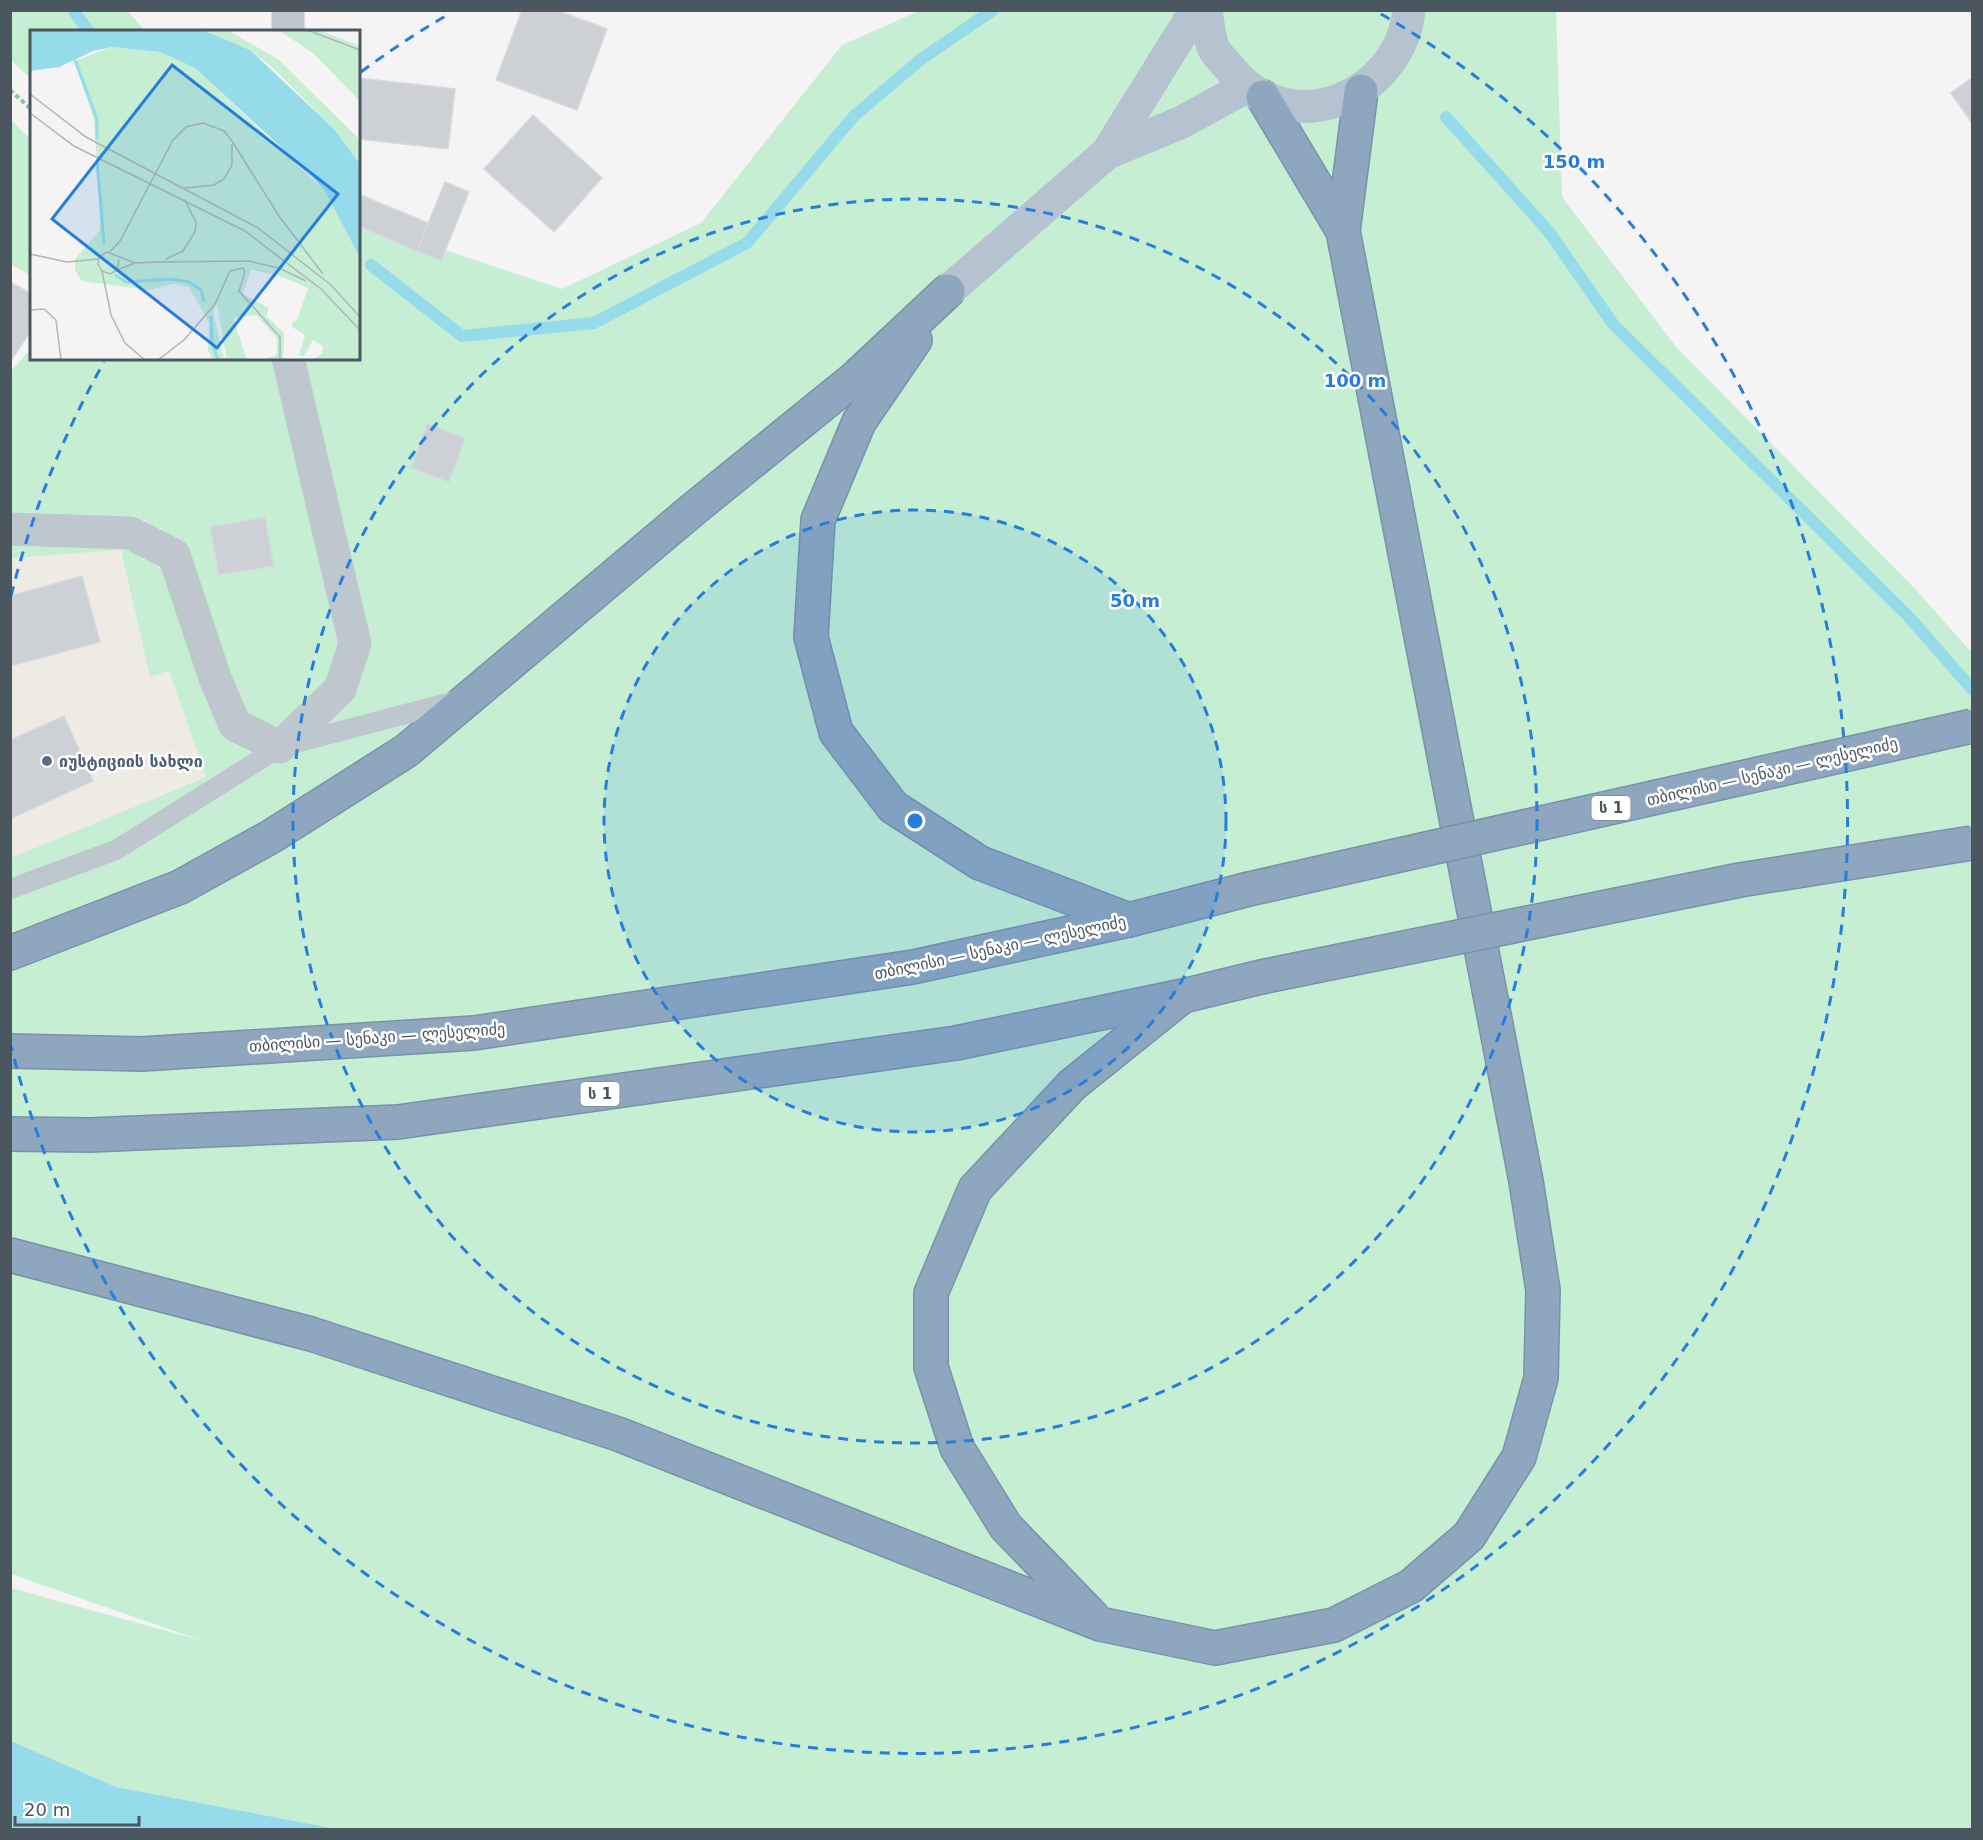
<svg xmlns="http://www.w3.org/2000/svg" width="1983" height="1840" font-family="'DejaVu Sans','Noto Sans Georgian',sans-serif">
<rect width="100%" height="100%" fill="#f5f3f3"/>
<path fill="#eeebe3" d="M121,550l29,127 19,-6 37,106 -195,81v-300z"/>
<g fill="#c5eed3">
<path d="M11,10l117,1 17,20 -113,1 -1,47 -20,-19z"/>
<path d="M919,11h637l6,186 115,151 240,243 55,62v1176h-1635l-221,-42 -105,-46v-153l192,53 -192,-67v-716l195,-81 -37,-106 -19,6 -29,-127 -110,8v-187l20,-22 1,9h326l1,-156 83,47 120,40 139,-66 141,-178z"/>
<path d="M10,119l21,21v136l-20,-12z"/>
</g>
<path fill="#95dbe9" d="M11,1741l105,46 221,42h-326z"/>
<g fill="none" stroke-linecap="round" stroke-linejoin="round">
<g stroke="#95dbe9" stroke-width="12">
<path d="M73,10l16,22"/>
<path d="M1446,117l103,115 64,92 295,292 64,73"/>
<path d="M371,265l91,71 132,-13 153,-80 107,-127 66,-56 73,-50"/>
</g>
</g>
<g fill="#cdd0d5" stroke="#d7d9dd" stroke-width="1.5">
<path d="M522,10h34l51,19 -30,81 -81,-30z"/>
<path d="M358,78l97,11 -7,60 -90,-10z"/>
<path d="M1972,78v45l-21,-30z"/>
<path d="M533,115l69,63 -48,54 -70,-63z"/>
<path d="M445,182l24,10 -28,69 -24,-10z"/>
<path d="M358,194l70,29 -11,28 -59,-25z"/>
<path d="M10,282l22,12v35l-22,33z"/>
<path d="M427,424l38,14 -16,44 -38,-14z"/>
<path d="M265,517l9,49 -55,9 -9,-48z"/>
<path d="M82,576l18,66 -90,24v-70z"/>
<path d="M64,716l29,65 -83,38v-79z"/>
</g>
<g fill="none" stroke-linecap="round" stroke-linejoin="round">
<defs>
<g id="motorway">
<path d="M1263,97l80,134"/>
<path d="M915,340l-56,82 -41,98 -7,117 25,95 57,75 87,56 149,57"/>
<path d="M10,953l170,-66 92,-51 134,-85 290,-244 158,-128 94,-88"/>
<path d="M10,1051l132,3 332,-21 439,-66 216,-47 120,-31"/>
<path d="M10,1134l80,1 308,-13 558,-79 227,-47 78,-19"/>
<path d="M10,1255l301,79 307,100 482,190 115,24 119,-23 77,-39 58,-50 50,-79 22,-79 2,-88 -17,-109 -183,-950 18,-140"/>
<path d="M1092,1616l-86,-89 -49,-79 -26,-81v-74l44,-104 97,-104 107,-86"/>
</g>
</defs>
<use href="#motorway" stroke="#7992aa" stroke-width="36"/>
<path stroke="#7ecba2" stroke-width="4" stroke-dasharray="4.5 3" stroke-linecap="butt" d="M10,90l22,20"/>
<path stroke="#bfc7ce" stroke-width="20" d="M10,889l106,-39 164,-103 179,-47"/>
<g stroke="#bfc7ce" stroke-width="33">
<path d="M288,32v-22"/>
<path d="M10,529l120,4 44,22 41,123 20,47 45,22 60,-58 15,-45 -67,-286"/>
</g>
<g stroke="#b4c3cf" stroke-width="33">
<path d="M1206,10c2,12 3,26 7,37 3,8 14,17 20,25 58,70 167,25 176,-62"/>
<path d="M1107,153l73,-30 66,-36"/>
<path d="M948,291l159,-138 89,-143"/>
</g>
<use href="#motorway" stroke="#8ea7be" stroke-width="33"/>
<defs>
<g id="motorway-bridge">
<path d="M1249,889l723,-163"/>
<path d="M1261,977l479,-97 232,-37"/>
</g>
</defs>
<use href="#motorway-bridge" stroke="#7992aa" stroke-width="36" stroke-linecap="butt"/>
<use href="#motorway-bridge" stroke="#8ea7be" stroke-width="33"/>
</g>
<circle cx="915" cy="821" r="311" fill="#257edd" fill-opacity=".12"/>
<g fill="none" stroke="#257edd" stroke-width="3" stroke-dasharray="10 8">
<circle cx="915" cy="821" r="311"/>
<circle cx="915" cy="821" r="622"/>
<path d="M11 596A932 932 0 0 1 104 362M361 72A932 932 0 0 1 449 14M1381 14A932 932 0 1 1 11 1046"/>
</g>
<circle fill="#5c6f8a" stroke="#fff" stroke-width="2" cx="47" cy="761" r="6"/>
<g text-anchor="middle" stroke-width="5" stroke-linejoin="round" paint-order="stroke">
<g fill="#fff" stroke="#81898f" stroke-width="1.5">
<rect x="1591.5" y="796" width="39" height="24" rx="4.5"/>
<rect x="580.5" y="1082" width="39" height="24" rx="4.5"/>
</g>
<g font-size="15" font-weight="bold" fill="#4b575f">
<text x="1611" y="813">ს 1</text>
<text x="600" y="1099">ს 1</text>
</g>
<g font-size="16" font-weight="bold" fill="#4e5e75" stroke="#fff" text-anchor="start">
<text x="59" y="767">იუსტიციის სახლი</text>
</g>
<g font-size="16" fill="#4b575f" stroke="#fff">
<text transform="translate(1772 771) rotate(-13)" y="6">თბილისი — სენაკი — ლესელიძე</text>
<text transform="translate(1000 947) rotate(-12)" y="6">თბილისი — სენაკი — ლესელიძე</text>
<text transform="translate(377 1037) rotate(-4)" y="6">თბილისი — სენაკი — ლესელიძე</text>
</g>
</g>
<g transform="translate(30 30)">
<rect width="330" height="330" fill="#f5f3f3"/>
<path d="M173,0h24l52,30 81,80v24l-27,-36 -61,-61 -22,-17zM249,0h39l42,16v55l-46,-47zM82,17l48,5 35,16 130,123 35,67v102h-48l10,-7 1,-7 -10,-6 -9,16 -5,-1 6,-20 -13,-8v-5l5,-2 11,-32 -28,-12 -29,-6 -8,24 26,14 -3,8 18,17 -1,27h-21l15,-5v-17l-21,-23 -23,3 14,42h-20l-10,-56 -4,7 11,49h-11l-5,-9 1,-28 -20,-36 -16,-3 -23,6 -68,-9 -7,-11v-11l25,-29v-20l-6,-91 -20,-58z" fill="#c5eed3"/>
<path d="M0,0h173l47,20 83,78 27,36v94l-35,-67 -17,-19 -113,-104 -35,-16 -48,-5 -19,4 -34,16 -29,4z" fill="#95dbe9"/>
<path fill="none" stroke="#95dbe9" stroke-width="3" d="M45,30l22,59v20M67,131l7,83M85,245l11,7 45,-3 18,3 12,8 3,12M181,286l1,27 6,17"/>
<path fill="none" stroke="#b1b5b8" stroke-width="1.5" d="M277,0l53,20M0,64l56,43 172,91 73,57 29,32M0,83l44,33 171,85 76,58 39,41M155,158l29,-3 10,-6 8,-14v-21M80,222l10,-11 53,-101 13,-13 17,-4 21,8 8,10 47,75 44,58M0,224l37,8 31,-3M136,229l17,-8 12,-19 1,-10 -12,-23M89,230l-2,10 -7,4 -8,-3 -4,-7 1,-7 8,-5 28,11M127,232l92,-1 30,7 27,13M87,240l18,-7 22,-1M72,241l9,44 14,28 20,17M0,280l14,-1 12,11 5,40M128,330l26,-20 31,-36 15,-33 13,-3 2,4 -6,19 41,46v23"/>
<path fill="#257edd" fill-opacity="0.15" stroke="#257edd" stroke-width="3" d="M142,35l166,129 -121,154 -165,-129z"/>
<rect width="330" height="330" fill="none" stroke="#4b575f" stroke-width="3"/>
</g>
<circle cx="915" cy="821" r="9" fill="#257edd" stroke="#fff" stroke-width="3"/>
<g font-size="18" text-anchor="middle" font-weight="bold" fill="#257edd" stroke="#fff" stroke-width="5" stroke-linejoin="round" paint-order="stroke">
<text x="1574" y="168">150 m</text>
<text x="1355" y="387">100 m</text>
<text x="1135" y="607">50 m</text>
</g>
<rect width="1983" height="1840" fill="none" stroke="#4b575f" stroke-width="24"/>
<path d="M15 1816v9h124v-9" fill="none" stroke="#4b575f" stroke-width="3"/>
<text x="24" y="1816" font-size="18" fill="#4b575f" stroke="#ffffff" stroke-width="4.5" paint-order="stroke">20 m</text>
</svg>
